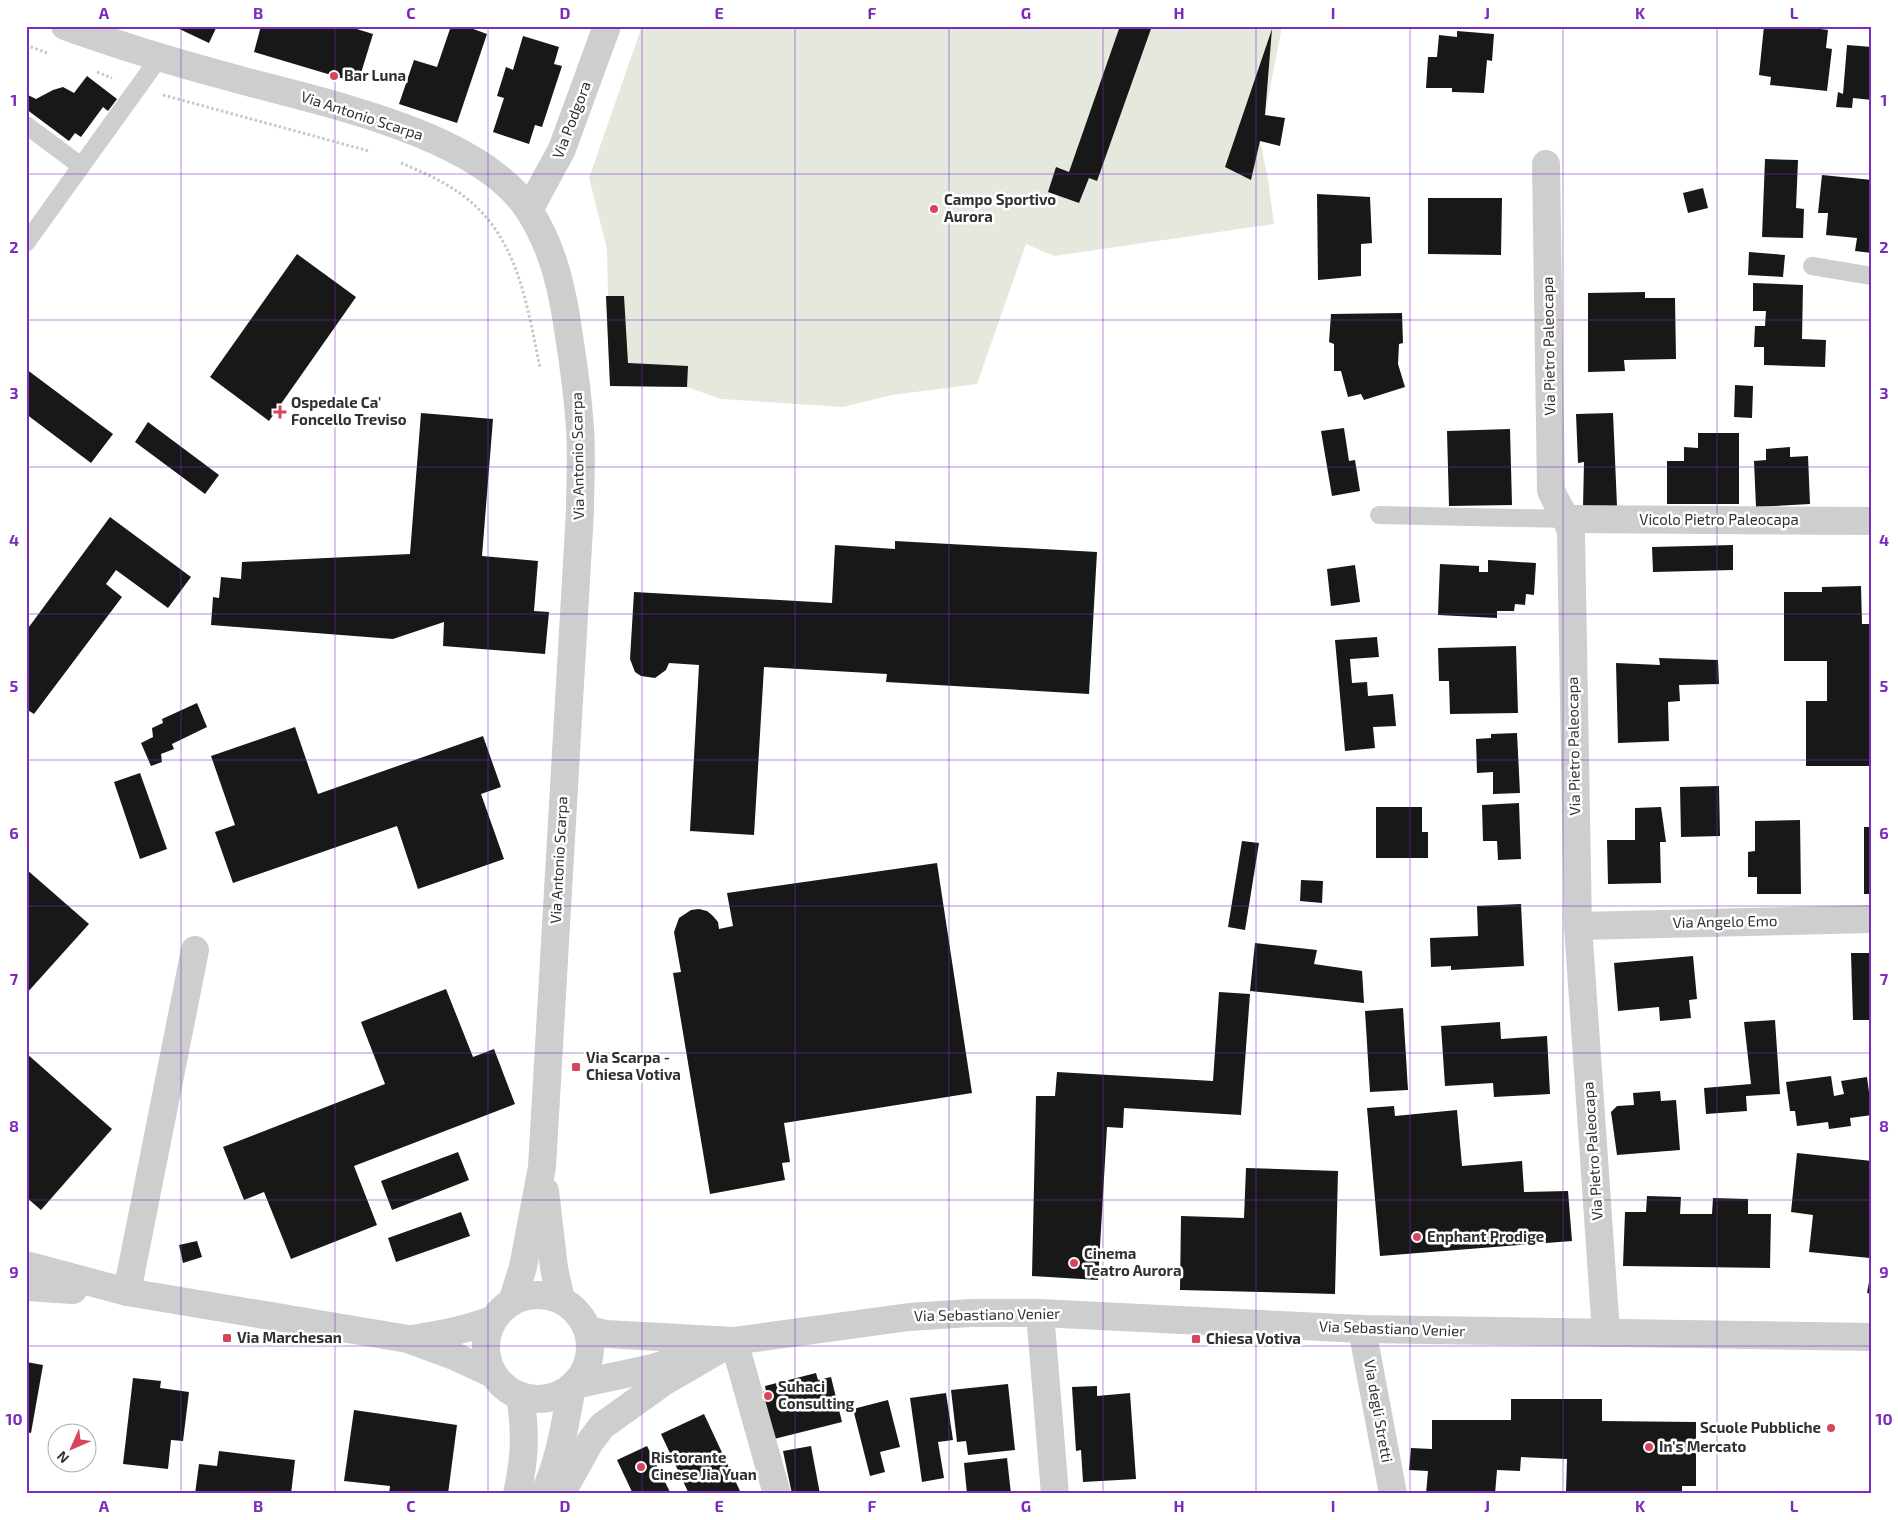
<svg xmlns="http://www.w3.org/2000/svg" width="1898" height="1520" font-family="'Exo 2',sans-serif">
<rect width="100%" height="100%" fill="#fff"/>
<path fill="#e5e9dd" d="M642,26h640l-22,115 8,38 6,45 -220,32 -28,-12 -49,140 -85,11 -49,12 -122,-8 -34,-12 -77,-1 -4,-90h2l-1,-47 -18,-71z"/>
<g fill="#181818">
<path d="M173,26h44l-8,17z"/>
<path d="M261,26h86l26,8 -15,49 -104,-31z"/>
<path d="M451,26h14l22,8 -30,89 -58,-19 15,-44 23,7z"/>
<path d="M1120,26h32l-55,155 -8,-3 -10,25 -31,-11 8,-25 13,5z"/>
<path d="M1764,26h34l30,4 -2,18 6,1 -5,42 -57,-6 1,-8 -12,-2z"/>
<path d="M1272,29l-7,86 20,3 -5,28 -20,-5 -9,39 -26,-13z"/>
<path d="M1457,31l37,3 -2,27 -5,-1 -3,33 -32,-1v-4h-26l2,-31h9l2,-22 18,2z"/>
<path d="M523,36l36,11 -5,17 8,2 -20,61 -7,-2 -6,19 -36,-12 11,-34 -7,-2 9,-29 7,3z"/>
<path d="M1847,45l25,2v53l-19,-2 -1,10 -16,-1 2,-15 5,2z"/>
<path d="M87,76l30,23 -9,12 -5,-4 -22,30 -6,-4 -6,8 -43,-32v-15l10,5 17,-9 10,-3 11,6z"/>
<path d="M1765,159l33,1 -2,48 8,1 -1,29 -41,-1z"/>
<path d="M1822,175l50,5v73l-17,-2 2,-13 -31,-3 2,-22h-10z"/>
<path d="M1703,188l5,20 -20,5 -5,-20z"/>
<path d="M1317,194l53,3 2,46 -11,1v32l-43,4z"/>
<path d="M1428,198h74l-1,57 -73,-1z"/>
<path d="M1749,252l36,3 -2,22 -35,-2z"/>
<path d="M297,254l59,43 -87,124 -59,-44z"/>
<path d="M1753,283l50,2 -1,54 24,1 -1,27 -61,-2v-18h-10l1,-21h10l1,-15h-13z"/>
<path d="M1645,292v6h30l1,61 -52,1 1,11 -37,1v-79z"/>
<path d="M606,296h18l4,67 60,3 -1,21 -77,-1z"/>
<path d="M1402,313l1,30 -4,1 -1,20 7,23 -41,13 -3,-6 -13,3 -7,-26h-7v-27l-5,-2 2,-28z"/>
<path d="M26,369l87,65 -22,29 -65,-49z"/>
<path d="M1735,385l18,1 -1,32 -18,-1z"/>
<path d="M421,413l72,6 -11,137 56,5 -4,50 15,1 -4,42 -102,-8 1,-24 -51,17 -182,-14 2,-28 6,1 2,-21 20,2 1,-17 168,-8z"/>
<path d="M1613,413l4,93 -34,1 1,-45 -6,1 -2,-49z"/>
<path d="M148,422l71,53 -14,19 -70,-52z"/>
<path d="M1344,428l5,33 6,-1 5,31 -28,5 -11,-65z"/>
<path d="M1510,429l2,76 -63,1 -2,-75z"/>
<path d="M1698,433h41v71h-72v-43h17v-14l14,1z"/>
<path d="M1790,447v10l18,-1 2,48 -54,3 -2,-46 12,-1v-11z"/>
<path d="M110,517l81,60 -23,31 -52,-38 -10,14 16,13 -88,117 -8,-5v-78z"/>
<path d="M895,541l202,11 -8,142 -203,-12 1,-8 -123,-7 -10,168 -64,-4 9,-166 -30,-2 -3,7 -11,8 -14,-2 -6,-4 -5,-13 4,-67 198,11 3,-58 60,4z"/>
<path d="M1733,545v25l-80,2 -1,-25z"/>
<path d="M1488,560l48,3 -2,32 -8,-1 -1,11 -10,-1 -1,7h-17v7l-59,-3 2,-51 39,2v6h9z"/>
<path d="M1355,565l5,37 -29,4 -4,-37z"/>
<path d="M1861,586l1,38h10v142h-66v-65h21v-40h-43v-69h38v-5z"/>
<path d="M1377,637l2,20 -29,2 2,24 15,-1 1,14 25,-2 3,32 -23,1 2,21 -30,3 -10,-111z"/>
<path d="M1516,646l2,67 -68,1 -1,-33h-10l-1,-33z"/>
<path d="M1659,658l59,2 1,24 -40,1 1,16 -12,1 1,39 -51,2 -2,-80 44,2z"/>
<path d="M197,703l10,24 -35,17 2,5 -13,5 1,8 -11,4 -10,-23 12,-6 -1,-9 11,-5 -1,-4z"/>
<path d="M295,727l23,67 165,-58 18,51 -20,7 23,65 -86,30 -21,-63 -164,57 -18,-51 20,-7 -24,-69z"/>
<path d="M1517,733l3,60 -27,1v-22l-16,1 -1,-34 15,-1v-4z"/>
<path d="M140,773l27,76 -27,10 -26,-77z"/>
<path d="M1719,786l1,50 -39,1 -1,-50z"/>
<path d="M1519,803l2,56 -23,1 -1,-19h-14l-1,-36z"/>
<path d="M1376,807h46v25h6v26h-52z"/>
<path d="M1661,807l5,35h-6l1,41 -53,1 -1,-44h28v-32z"/>
<path d="M1800,820l1,74h-44v-17h-9v-25l7,-1v-30z"/>
<rect x="1864" y="827" width="8" height="67"/>
<path d="M1242,841l17,2 -14,87 -17,-3z"/>
<path d="M937,863l35,230 -188,30 6,39 -8,1 3,17 -75,14 -37,-221 8,-1 -7,-40 5,-14 12,-8 8,-1 8,2 6,5 5,6 1,7 14,-3 -6,-33z"/>
<path d="M26,869l63,55 -63,70z"/>
<path d="M1301,880l22,1 -1,22 -22,-2z"/>
<path d="M1521,904l3,62 -73,4v-4l-20,1 -1,-29 48,-2 -1,-30z"/>
<path d="M1255,943l62,7 -3,14 48,7 2,32 -114,-12z"/>
<path d="M1851,953h21v67h-19z"/>
<path d="M1693,956l4,43 -8,1 2,18 -31,3 -1,-14 -41,4 -4,-48z"/>
<path d="M446,989l27,68 21,-8 21,55 -161,62 23,59 -86,34 -27,-67 -20,8 -21,-53 162,-63 -24,-62z"/>
<path d="M1219,992l31,2 -9,121 -117,-7 -1,20 -16,-1 -9,153 -66,-4 4,-180h19l2,-24 156,9z"/>
<path d="M1403,1008l5,82 -38,2 -5,-81z"/>
<path d="M1775,1020l5,74 -34,2 1,15 -41,3 -2,-26 47,-4 -7,-62z"/>
<path d="M1500,1022l1,17 46,-3 3,58 -56,3 -1,-14 -48,3 -4,-60z"/>
<path d="M26,1053l86,76 -71,81 -15,-13z"/>
<path d="M1831,1076l3,20 10,-2 -3,-13 26,-4 5,38 -22,3 1,8 -22,3 -1,-7 -31,4 -2,-15h-5l-4,-29z"/>
<path d="M1660,1091l1,10 15,-1 4,50 -63,5 -6,-43 6,-6 17,-1 -1,-12z"/>
<path d="M1394,1106l1,10 62,-6 5,56 60,-5 2,31 44,-1 4,50 -192,15 -13,-148z"/>
<path d="M458,1152l11,28 -77,30 -11,-29z"/>
<path d="M1797,1153l75,8v81l-2,16 -61,-6 4,-37 -22,-3z"/>
<path d="M1246,1168l92,3 -3,123 -155,-4 1,-74 63,2z"/>
<path d="M1647,1196l34,1 -1,17h32l1,-16 35,1v15h23l-1,54 -147,-2 2,-54h21z"/>
<path d="M461,1212l9,24 -74,26 -8,-24z"/>
<path d="M197,1241l5,16 -19,6 -4,-18z"/>
<path d="M1871,1272h1v22l-5,-1z"/>
<path d="M26,1362l17,3 -12,68 -5,-1z"/>
<path d="M816,1373l2,7 13,-3 11,45 -76,19 -12,-47 12,-3 -1,-5z"/>
<path d="M133,1378l28,3 -1,7 29,4 -6,49 -12,-1 -3,29 -45,-5z"/>
<path d="M1008,1384l7,66 -47,5 -2,-14 -9,1 -6,-52z"/>
<path d="M1097,1386v10l33,-3 6,86 -53,3 -2,-32 -5,1 -4,-64z"/>
<path d="M946,1393l7,47 -15,2 6,36 -22,4 -12,-84z"/>
<path d="M1511,1399h91v22l94,1v64h-14v8h-90l-26,-2 1,-33 -46,-2 -1,14 -23,-1 -2,24h-69l2,-23 -19,-1 2,-22 21,1v-29h79z"/>
<path d="M888,1400l12,47 -20,5 5,20 -15,4 -17,-67z"/>
<path d="M354,1410l103,15 -9,69h-59l1,-8 -46,-5z"/>
<path d="M704,1414l36,77 -7,3h-44l-28,-60z"/>
<path d="M647,1446l24,48h-38l-16,-34z"/>
<path d="M811,1446l9,48h-28l-9,-43z"/>
<path d="M219,1451l76,9 -4,34 -15,-2v2h-81l4,-30 18,2z"/>
<path d="M1007,1458l4,36h-44l-3,-31z"/>
</g>
<g fill="none" stroke-linecap="round" stroke-linejoin="round">
<g stroke="#c8c8c8" stroke-width="3" stroke-dasharray="2.5 2.5" stroke-linecap="butt">
<path d="M26,45l21,8"/>
<path d="M97,72l15,6"/>
<path d="M163,95l206,56"/>
<path d="M401,163c19,8 40,17 57,29 60,41 68,110 82,175"/>
</g>
<g stroke="#cecece" stroke-width="18">
<path d="M26,125l55,41"/>
<path d="M26,243l133,-185"/>
<path d="M1812,266l60,10"/>
<path d="M1379,515l188,4"/>
</g>
<g stroke="#cecece" stroke-width="28">
<path d="M1546,164l5,326c5,15 17,27 20,43l7,393 28,407"/>
<path d="M529,210l33,-61 45,-123"/>
<path d="M1567,519l305,2"/>
<path d="M1578,926l294,-7"/>
<path d="M127,1292l68,-342"/>
<path d="M1040,1313l15,181"/>
<path d="M1362,1329l31,165"/>
<path d="M734,1341l43,153"/>
</g>
<g stroke="#cecece" stroke-width="28">
<path d="M65,26c55,20 112,37 168,52 86,24 248,55 297,134 24,38 33,80 39,124 5,31 9,62 11,93 2,27 0,55 0,82l-38,656 -19,100 -11,35"/>
<path d="M545,1191l9,77 7,32"/>
<path d="M26,1265l101,27 281,47 46,17 39,18"/>
<path d="M26,1287l47,3"/>
<circle cx="538" cy="1347" r="52"/>
<path d="M588,1330l18,4 128,7 175,-24 62,-4h69l322,16 510,8"/>
<path d="M411,1339c29,-4 56,-9 83,-20"/>
<path d="M574,1385l79,-17 30,-10"/>
<path d="M517,1494c8,-36 9,-62 3,-98"/>
<path d="M544,1494c16,-34 21,-71 28,-107"/>
<path d="M561,1494l29,-52 12,-16 60,-43 72,-42"/>
</g>
</g>
<path fill="none" stroke="#7b2cbf" stroke-width="1" stroke-opacity="0.55" d="M181,26v1468M335,26v1468M488,26v1468M642,26v1468M795,26v1468M949,26v1468M1103,26v1468M1256,26v1468M1410,26v1468M1563,26v1468M1717,26v1468M26,174h1846M26,320h1846M26,467h1846M26,614h1846M26,760h1846M26,906h1846M26,1053h1846M26,1200h1846M26,1346h1846"/>
<g fill="#d5465d" stroke="#fff" stroke-width="2">
<circle cx="334" cy="76" r="5"/>
<circle cx="934" cy="209" r="5"/>
<path d="M277.5 404.5h5v5h5v5h-5v5h-5v-5h-5v-5h5z"/>
<rect x="571" y="1062" width="10" height="10" rx="2.5"/>
<circle cx="1417" cy="1237" r="5"/>
<circle cx="1074" cy="1263" r="5"/>
<rect x="222" y="1333" width="10" height="10" rx="2.5"/>
<rect x="1191" y="1334" width="10" height="10" rx="2.5"/>
<circle cx="768" cy="1396" r="5"/>
<circle cx="1831" cy="1428" r="5"/>
<circle cx="1649" cy="1447" r="5"/>
<circle cx="641" cy="1467" r="5"/>
</g>
<g text-anchor="middle" stroke-width="5" stroke-linejoin="round" paint-order="stroke">
<g font-size="15" font-weight="bold" fill="#313131" stroke="#fff" text-anchor="start">
<text x="344" y="81">Bar Luna</text>
<text x="944" y="205">Campo Sportivo<tspan x="944" dy="17">Aurora</tspan></text>
<text x="291" y="408">Ospedale Ca'<tspan x="291" dy="17">Foncello Treviso</tspan></text>
<text x="586" y="1063">Via Scarpa -<tspan x="586" dy="17">Chiesa Votiva</tspan></text>
<text x="1427" y="1242">Enphant Prodige</text>
<text x="1084" y="1259">Cinema<tspan x="1084" dy="17">Teatro Aurora</tspan></text>
<text x="237" y="1343">Via Marchesan</text>
<text x="1206" y="1344">Chiesa Votiva</text>
<text x="778" y="1392">Suhaci<tspan x="778" dy="17">Consulting</tspan></text>
<text x="1821" y="1433" text-anchor="end">Scuole Pubbliche</text>
<text x="1659" y="1452">In's Mercato</text>
<text x="651" y="1463">Ristorante<tspan x="651" dy="17">Cinese Jia Yuan</tspan></text>
</g>
<g font-size="15" fill="#313131" stroke="#fff">
<text transform="translate(362 116) rotate(18)" y="5">Via Antonio Scarpa</text>
<text transform="translate(572 120) rotate(-69)" y="5">Via Podgora</text>
<text transform="translate(1549 346) rotate(-91)" y="5">Via Pietro Paleocapa</text>
<text transform="translate(578 456) rotate(-91)" y="5">Via Antonio Scarpa</text>
<text x="1719" y="525">Vicolo Pietro Paleocapa</text>
<text transform="translate(1574 746) rotate(-91)" y="5">Via Pietro Paleocapa</text>
<text transform="translate(559 860) rotate(-87)" y="5">Via Antonio Scarpa</text>
<text transform="translate(1725 922) rotate(-1)" y="5">Via Angelo Emo</text>
<text transform="translate(1593 1151) rotate(-94)" y="5">Via Pietro Paleocapa</text>
<text transform="translate(987 1315) rotate(-1)" y="5">Via Sebastiano Venier</text>
<text transform="translate(1392 1329) rotate(2)" y="5">Via Sebastiano Venier</text>
<text transform="translate(1378 1411) rotate(80)" y="5">Via degli Stretti</text>
</g>
</g>
<rect width="1898" height="1520" fill="none" stroke="#ffffff" stroke-width="55"/>
<g transform="translate(72 1448) rotate(225)"><circle r="24" fill="#ffffff" stroke="#adadad"/>
<path d="M0-4L9 19L0 12L-9 19Z" fill="#d5465d"/>
<text y="-8" font-size="14" font-weight="bold" text-anchor="middle" fill="#313131">N</text>
</g>
<rect x="28" y="28" width="1842" height="1464" fill="none" stroke="#7b2cbf" stroke-width="2"/>
<g font-size="16" text-anchor="middle" font-weight="bold" fill="#7b2cbf">
<text x="104" y="19">A</text>
<text x="258" y="19">B</text>
<text x="411" y="19">C</text>
<text x="565" y="19">D</text>
<text x="719" y="19">E</text>
<text x="872" y="19">F</text>
<text x="1026" y="19">G</text>
<text x="1179" y="19">H</text>
<text x="1333" y="19">I</text>
<text x="1487" y="19">J</text>
<text x="1640" y="19">K</text>
<text x="1794" y="19">L</text>
<text x="14" y="106">1</text>
<text x="1884" y="106">1</text>
<text x="14" y="253">2</text>
<text x="1884" y="253">2</text>
<text x="14" y="399">3</text>
<text x="1884" y="399">3</text>
<text x="14" y="546">4</text>
<text x="1884" y="546">4</text>
<text x="14" y="692">5</text>
<text x="1884" y="692">5</text>
<text x="14" y="839">6</text>
<text x="1884" y="839">6</text>
<text x="14" y="985">7</text>
<text x="1884" y="985">7</text>
<text x="14" y="1132">8</text>
<text x="1884" y="1132">8</text>
<text x="14" y="1278">9</text>
<text x="1884" y="1278">9</text>
<text x="14" y="1425">10</text>
<text x="1884" y="1425">10</text>
<text x="104" y="1512">A</text>
<text x="258" y="1512">B</text>
<text x="411" y="1512">C</text>
<text x="565" y="1512">D</text>
<text x="719" y="1512">E</text>
<text x="872" y="1512">F</text>
<text x="1026" y="1512">G</text>
<text x="1179" y="1512">H</text>
<text x="1333" y="1512">I</text>
<text x="1487" y="1512">J</text>
<text x="1640" y="1512">K</text>
<text x="1794" y="1512">L</text>
</g>
</svg>
